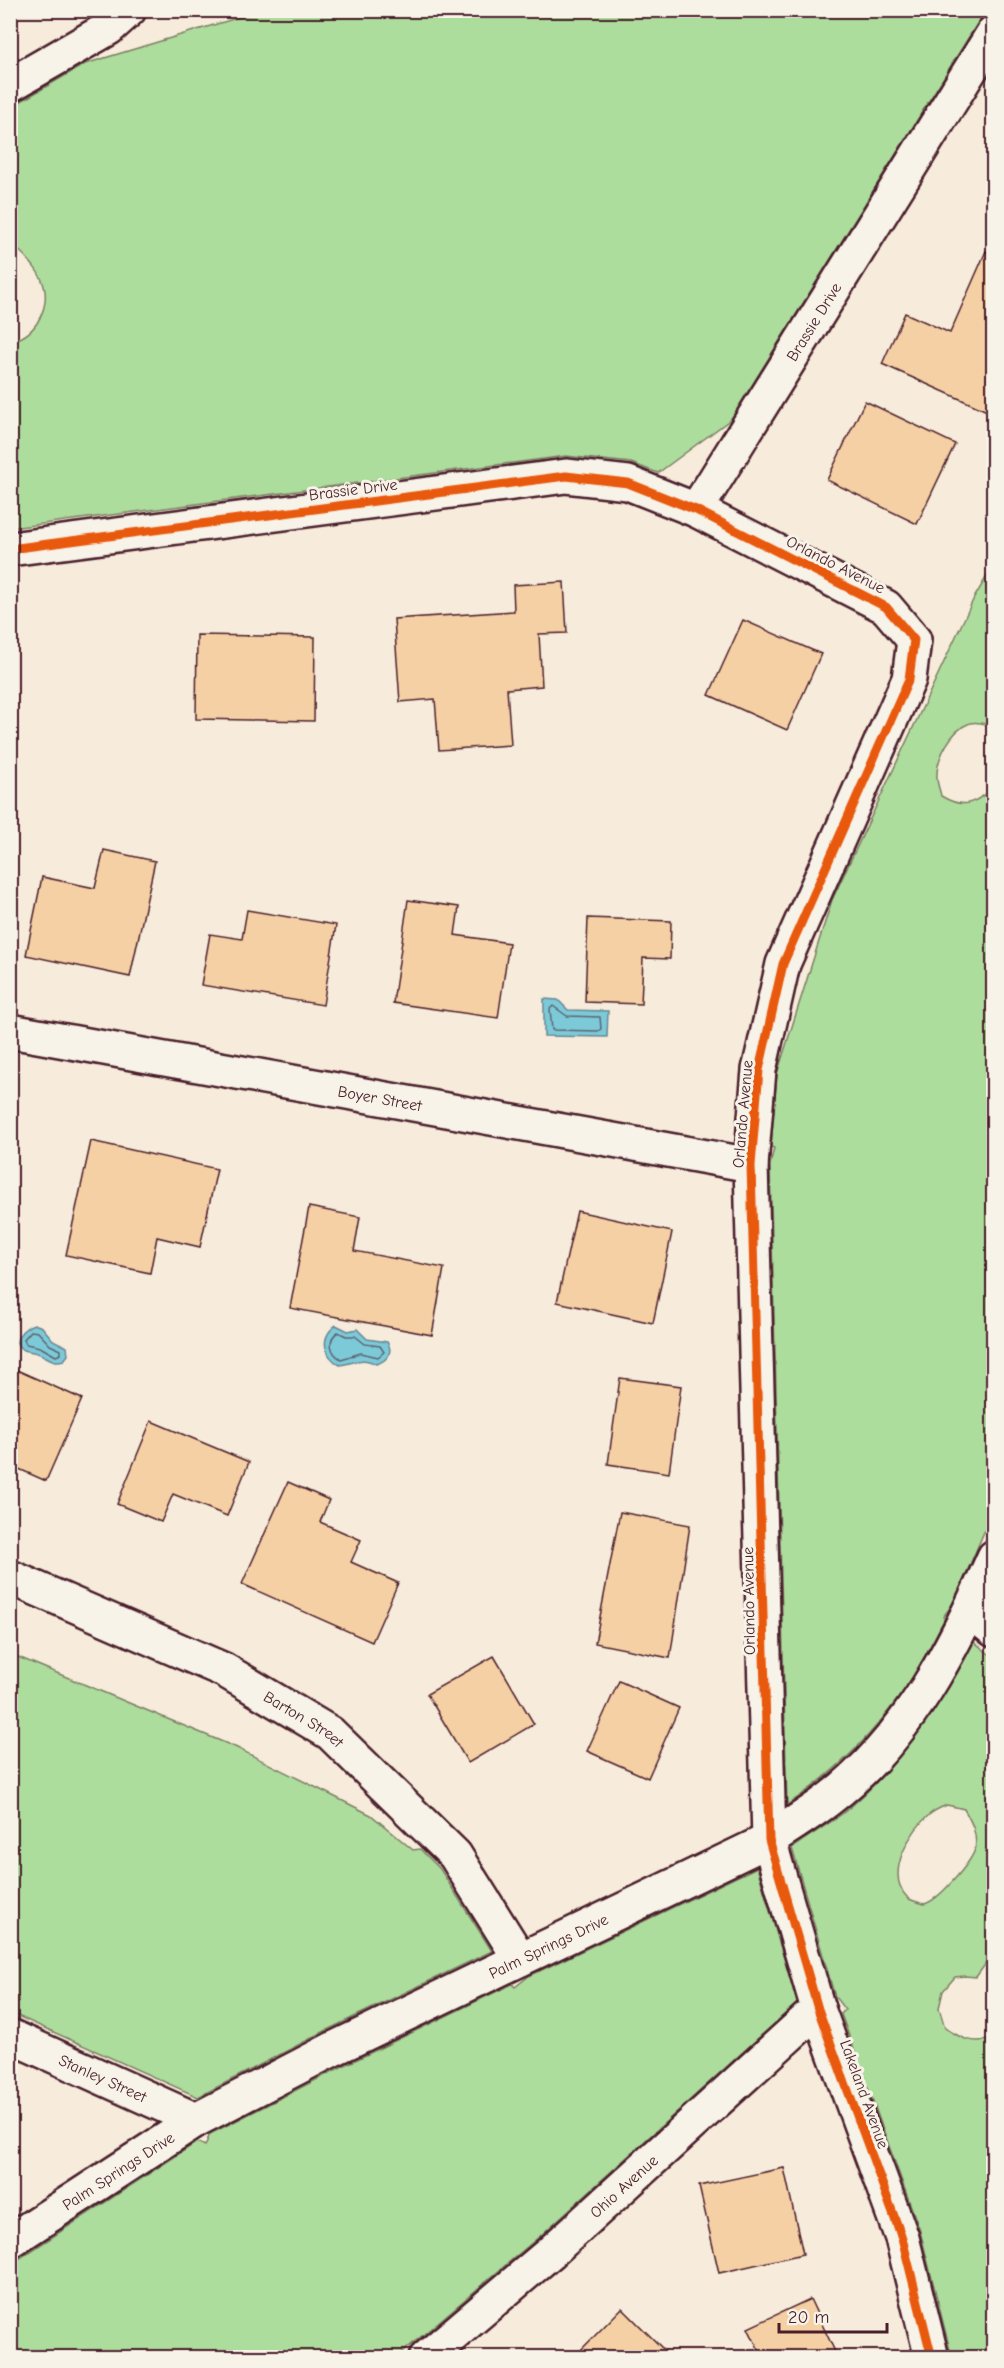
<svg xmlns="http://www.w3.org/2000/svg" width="1004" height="2368" font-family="'Comic Neue',sans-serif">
<rect width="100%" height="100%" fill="#f7ecdb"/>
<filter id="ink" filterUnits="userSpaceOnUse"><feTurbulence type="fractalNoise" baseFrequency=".0167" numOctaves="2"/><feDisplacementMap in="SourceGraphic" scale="12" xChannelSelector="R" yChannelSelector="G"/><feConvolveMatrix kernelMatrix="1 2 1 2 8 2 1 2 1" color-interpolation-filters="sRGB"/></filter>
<g filter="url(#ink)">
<g fill="#addd9d" stroke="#7c7e64" stroke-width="1.5" fill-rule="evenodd">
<path d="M260,11v-1l725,1 -254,408 -73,54 -27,-10 -65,-7 -555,72v-188c11,-1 20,-8 26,-17 21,-34 -1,-58 -26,-80v-136l74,-43z"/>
<path d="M993,566v160c-7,-2 -15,-5 -23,-3 -19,7 -34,35 -33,55 0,6 3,12 4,18 24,14 32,7 52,-7v722l-39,91 -11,15 2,1c-12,22 -22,45 -36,65 -35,51 -71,88 -122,122l-17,-640 4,-17 -3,-1 6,-73 55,-174 142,-302z"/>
<path d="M974,1642l19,15v300l-3,1 -14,19 -11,-1 -10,1 -12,14 -4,17 6,20c19,12 27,16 48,11l1,318 -42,1 -32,-127 -79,-217 4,-4 -10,-13 -43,-149c16,-12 34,-22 50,-34 58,-47 96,-108 132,-172zM947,1805l17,4c7,12 14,25 11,40 -4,14 -38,53 -51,55 -5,-2 -14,-3 -17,-7 -23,-24 4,-67 23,-83 5,-4 12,-7 17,-9z"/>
<path d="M11,1654l224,93 136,68 42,35 7,-1 20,20 52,82 -165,79 -129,67 -187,-84z"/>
<path d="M757,1867l40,136 -257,233 -143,121h-386v-93l186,-122 8,4 5,-12 129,-66 173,-84 3,3 14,-11z"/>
</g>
<g fill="#7bcad8" stroke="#678693" stroke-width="1.5">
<path d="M544,999l14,1 10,10 40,1 -1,26 -63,-1z"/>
<path d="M34,1324l8,3 11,13 14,7 1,8 -4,5c-12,4 -16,-4 -27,-7 -5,-2 -10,-1 -15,-4 -13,-8 3,-22 12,-25z"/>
<path d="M336,1325l12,6 9,-2 10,10 20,3c7,10 0,19 -11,22 -15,-8 -20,-1 -36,1 -16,-9 -21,-27 -4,-40z"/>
</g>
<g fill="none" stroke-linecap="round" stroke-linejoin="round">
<g stroke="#5e6370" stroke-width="1.5">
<path d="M553,1006l14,10 33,1 1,12 -3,2 -46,-1 -2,-21z"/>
<path d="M31,1331l7,1 12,13 11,5v4l-5,2 -16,-9 -14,-3 -2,-5z"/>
<path d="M338,1332l8,4h9l10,8 15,2 4,6 -6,5 -17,-4 -20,6c-11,-6 -14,-20 -3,-27z"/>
</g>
</g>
<g fill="#f6d0a5" stroke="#4a1f2b" stroke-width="1.5">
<path d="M986,251l8,4v143l-7,13 -105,-47 23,-51 45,20z"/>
<path d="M865,401l90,43 -38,80 -90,-44z"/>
<path d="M564,582l3,51 -28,1 3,52 -35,3 4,56 -72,5 -4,-51 -35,3 -6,-83 120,-8 -1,-26z"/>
<path d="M743,620l78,34 -34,76 -78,-35z"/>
<path d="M197,635l118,2 -1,84 -118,-2z"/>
<path d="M104,850l51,11 -25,116 -104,-22 16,-78 53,11z"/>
<path d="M408,900l51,7 -4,28 54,8 -11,75 -105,-15z"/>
<path d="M247,910l89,15 -13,80 -122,-20 9,-51 32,5z"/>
<path d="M588,918l83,3 -1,38 -27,-1 -2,46 -56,-2z"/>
<path d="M91,1141l126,28 -17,78 -43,-10 -7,36 -84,-18z"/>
<path d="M309,1207l51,10 -6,34 90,17 -12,67 -142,-27z"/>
<path d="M577,1211l95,21 -19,91 -96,-21z"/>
<path d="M10,1367l72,32 -36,82 -36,-16z"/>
<path d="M620,1378l61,8 -12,87 -61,-9z"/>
<path d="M151,1421l98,41 -22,54 -54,-22 -12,28 -44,-18z"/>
<path d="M288,1482l41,18 -9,22 41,18 -10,22 47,21 -26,59 -130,-58z"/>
<path d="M620,1512l70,13 -20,133 -75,-15z"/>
<path d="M494,1656l40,68 -66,39 -41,-69z"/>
<path d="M619,1681l60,27 -31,70 -61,-27z"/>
<path d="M784,2168l19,86 -84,19 -20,-87z"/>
<path d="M810,2299l28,59h-75l-15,-30z"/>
<path d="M622,2308l50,50h-99z"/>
</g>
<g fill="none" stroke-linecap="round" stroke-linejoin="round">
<defs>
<g id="minor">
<path d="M10,85l99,-57 20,-18"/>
<path id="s1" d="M696,510l298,-478"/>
<path d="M10,549l556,-73 62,7 68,27 190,97 28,33 -5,39 -126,285 -24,106 -8,95 18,675 49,169 84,229 30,120"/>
<path id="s2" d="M10,1031l741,134"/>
<path id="s3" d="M10,1577l214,93 106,63 125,122 65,104"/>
<path d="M970,1611l24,19"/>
<path id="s4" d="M10,2036l186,84"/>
<path id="s5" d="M10,2241l186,-121 137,-71 436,-209c20,-14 41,-26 60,-41 79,-60 126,-153 165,-242"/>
<path id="s6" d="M426,2358l125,-106 267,-243"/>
</g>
</defs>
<use href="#minor" stroke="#4a1f2b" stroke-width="38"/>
<use href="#minor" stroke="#f7f3e8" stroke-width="33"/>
<defs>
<path id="cycleway" d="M10,549l556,-73 62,7 68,27 190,97 28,33 -5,39 -126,285 -24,106 -8,95 18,675 49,169 84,229 30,120"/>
</defs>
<use href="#cycleway" stroke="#f7f3e8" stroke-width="13"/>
<use href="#cycleway" stroke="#e8590c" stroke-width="9"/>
</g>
</g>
<g text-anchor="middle" stroke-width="6" stroke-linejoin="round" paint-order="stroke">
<g font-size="16" fill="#4a1f2b" stroke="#f7f3e8">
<text dy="6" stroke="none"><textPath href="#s1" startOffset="222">Brassie Drive</textPath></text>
<text transform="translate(353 489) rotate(-7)" y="6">Brassie Drive</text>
<text transform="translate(836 564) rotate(27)" y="6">Orlando Avenue</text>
<text dy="6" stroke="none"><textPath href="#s2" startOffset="376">Boyer Street</textPath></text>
<text transform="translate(742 1114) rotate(-85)" y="6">Orlando Avenue</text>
<text transform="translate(748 1601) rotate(-91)" y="6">Orlando Avenue</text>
<text dy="6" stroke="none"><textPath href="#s3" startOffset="327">Barton Street</textPath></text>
<text dy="6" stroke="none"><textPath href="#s5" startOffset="615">Palm Springs Drive</textPath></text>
<text dy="6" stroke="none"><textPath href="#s4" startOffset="102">Stanley Street</textPath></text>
<text transform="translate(865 2094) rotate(70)" y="6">Lakeland Avenue</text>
<text dy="6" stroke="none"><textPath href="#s5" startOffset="129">Palm Springs Drive</textPath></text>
<text dy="6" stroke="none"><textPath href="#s6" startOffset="262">Ohio Avenue</textPath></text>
</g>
</g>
<rect width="1004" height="2368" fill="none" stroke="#f7f3e8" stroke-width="36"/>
<rect x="18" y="18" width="968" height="2332" fill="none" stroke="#4a1f2b" stroke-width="2" filter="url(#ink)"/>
<path d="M779 2323v9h108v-9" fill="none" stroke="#4a1f2b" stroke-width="3"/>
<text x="788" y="2323" font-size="18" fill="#4a1f2b" stroke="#f7f3e8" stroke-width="4.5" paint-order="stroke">20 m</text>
</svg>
